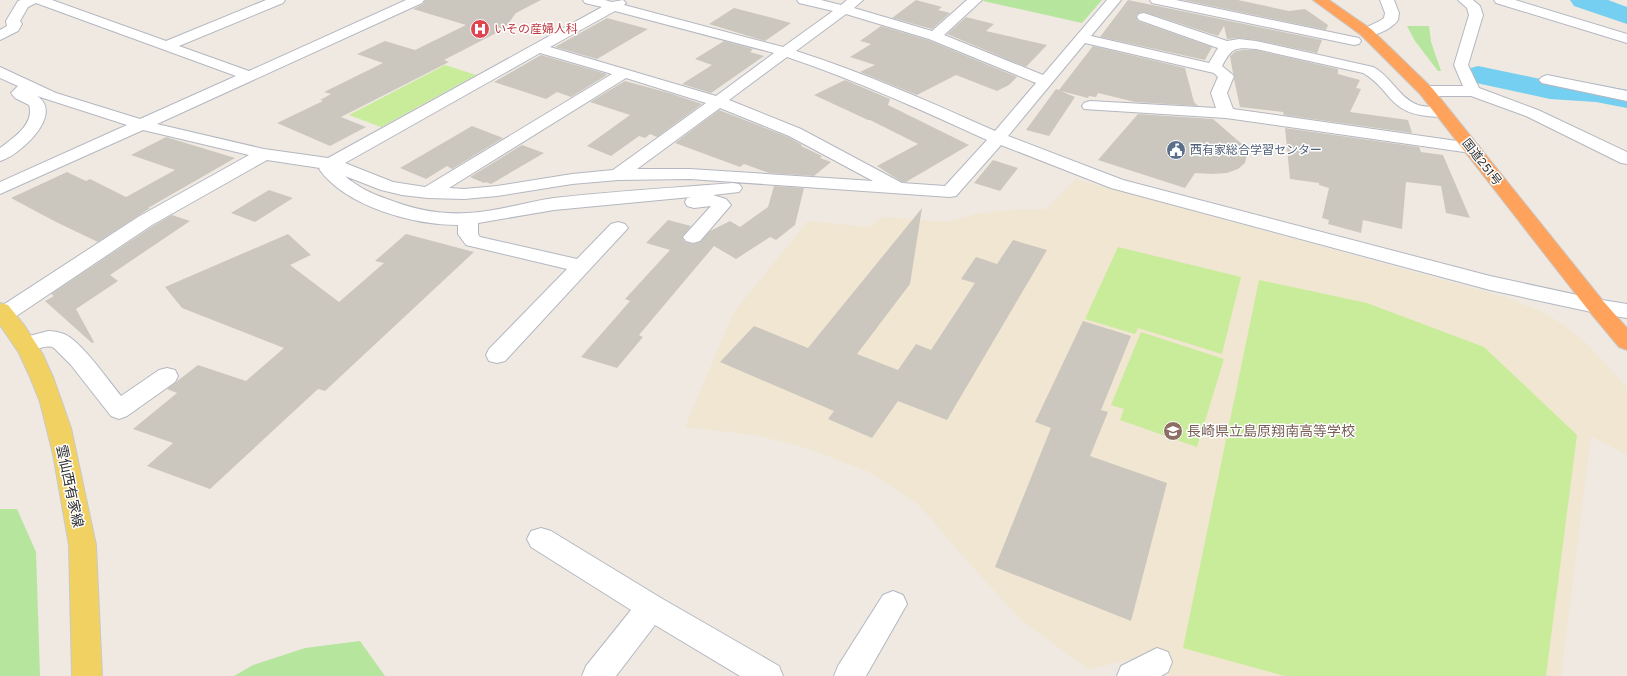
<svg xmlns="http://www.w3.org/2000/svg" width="1627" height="676" font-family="Overpass,'Noto Sans JP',sans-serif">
<rect width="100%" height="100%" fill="#efe9e1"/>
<path fill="#f0e6d1" d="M1076,179l429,118 40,16 20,13 21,17 41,44v68l-36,-19 -30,240h-390l-24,-20 -59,13 -66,-48 -54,-59 -49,-57 -52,-34 -61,-23 -51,-13 -70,-8 49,-115 74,-91 60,6 15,-10 64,5 29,-8 32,-4 38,-1z"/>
<g fill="#b6e59e">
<path d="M984,0h118l-20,23 -99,-22z"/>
<path d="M1407,26h22l2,16 10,29h-3l-23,-30z"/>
<path d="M0,509h17l19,43 4,124h-40z"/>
<path d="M360,641l25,35h-151l19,-11 52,-17z"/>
</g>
<g fill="#c9ec9a">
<path d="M445,65l31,10 -95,52 -32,-12z"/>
<path d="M1118,247l123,30 -19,77 -84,-26 -3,6 -50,-15z"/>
<path d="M1259,280l108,23 117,44 93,88 -31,241h-261l-102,-28z"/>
<path d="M1141,332l83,27 -27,88 -77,-27 4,-11 -13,-4z"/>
</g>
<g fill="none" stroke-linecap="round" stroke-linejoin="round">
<g fill="#75cff0" fill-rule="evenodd">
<path d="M1570,0h38l19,7v17l-53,-18z"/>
<path d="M1478,66l72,15 46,3 31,6v18l-31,-6 -46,-3 -83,-18 -4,-6 4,-6z"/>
</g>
</g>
<g fill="#cbc7bf">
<path d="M425,0h116l-25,13 -12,16 -60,31 5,2 -108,55 25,10 -36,19 -53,-23 46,-22 -3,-1 11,-6 -7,-2 59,-29 -26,-9 28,-13 30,9 51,-25 -53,-16 10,-5z"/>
<path d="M916,0l26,7 -4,3 12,3 -18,16 -40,-11z"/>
<path d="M1128,0l44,9 150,31 -5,13 -61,-13 -17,-2 -12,1 -3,-13 -6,10 -74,-24 -5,1 -3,3 2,5 74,26 -7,13 -105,-23z"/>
<path d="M1183,0h55l51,11 16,-2 23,16 -2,5z"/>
<path d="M734,8l35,9 22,6 -26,18 -56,-17z"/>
<path d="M966,17l28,7 -8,7 61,14 -21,22 -79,-33z"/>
<path d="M607,18l41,11 -51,30 -42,-12z"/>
<path d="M881,26l47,14 89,37 -8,8 -12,6 -41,-16 -39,20 -57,-23 15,-7 -25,-8 21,-13 -11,-3z"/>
<path d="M724,41l29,8 -3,3 14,4 -53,37 -29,-9 30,-19 -17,-6z"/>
<path d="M1093,46l92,22 9,34 4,4 -63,-4 -37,-9 -2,4 -7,-1 -1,2 -27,-7 14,6 -26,39 -23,-6 30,-41 3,1z"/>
<path d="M1243,50h13l82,19v5l22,6 -4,8 5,1 -11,23 58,8 4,13 -128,-18 -1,-3 -43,-5 -6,-28 1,-3 -2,-3 -3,-17 6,-5z"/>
<path d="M541,55l66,19 -2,1h2l-36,22 -14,-5 -11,7 -52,-17z"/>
<path d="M845,80l45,19 -2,6 81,40 -63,37h-4l-25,-16 41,-22 -48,-24h-2l-54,-25z"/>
<path d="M625,81l44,12 33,11 -45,33 -7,-3 -5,4 -6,-2 -28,20 -24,-10 43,-31 -40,-13z"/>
<path d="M719,110l69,27 14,8 -1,1 21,10 -2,2 11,4 -17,14 -45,-3 -25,-9 -4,3 -65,-24z"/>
<path d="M1138,114l75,5 30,26 4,9 -2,9 -7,6 -11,4 -15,1 -17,-1 -10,15 -87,-28z"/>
<path d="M472,126l31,12 -51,31 -5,-3 -21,13 -26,-11z"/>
<path d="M1285,128l134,19 2,5 22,3 27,63 -24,-5 -5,-27 -35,-4 -4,47 -39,-9 -2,13 -33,-9 1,-4 -7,-2 7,-30 -10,-3v-2l-29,-4z"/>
<path d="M166,137l69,21 -87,50h2l-52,34 -42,-20 -45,-24 56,-26 19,9 4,-2 36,18 49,-27 -44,-15z"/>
<path d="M522,145l22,8 -53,31 -5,-2 -2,1 -14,-6z"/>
<path d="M993,160l25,8 -18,23 -26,-8z"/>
<path d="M774,186l30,2 -9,37 -19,15 -6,-3 -34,22 -22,-13 -75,89 4,2 -26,31 -36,-11 49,-56 -5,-2 45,-49 -24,-7 22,-23 23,6 -9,11 3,5 8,2 7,-2 10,-11 20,-10 10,6 28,-20z"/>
<path d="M269,190l24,8 -38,24 -24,-9z"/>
<path d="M922,208l-12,76 -53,70 41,16 18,-26 15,6 44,-67 -14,-4 15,-22 21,7 16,-24 34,10 -100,170 -49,-19 -26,37 -44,-19 6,-8 -114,-49 34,-36 54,22z"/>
<path d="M172,215l18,6 -80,54 8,6 -42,28 18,33 -2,1 -47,-42 9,-5 -3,-2 102,-68z"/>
<path d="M288,234l23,21 -21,10 49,37 45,-39 -9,-2 31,-27 68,18 -149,139 -7,-2 -108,100 -63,-23 26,-23 -40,-14 44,-36 -10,-4 31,-24 48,16 38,-33 -102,-40 -17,-21z"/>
<path d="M1083,321l48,15 -30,74 7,2 -18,44 77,27 -36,138 -136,-54 56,-139 -16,-6z"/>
</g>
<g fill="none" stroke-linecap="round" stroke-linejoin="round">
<defs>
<g id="minor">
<path d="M21,0h31l114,41 100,-41h19l-2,3 -104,43 70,25 157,-71h18l-2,3 -265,121 107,25 64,9 274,-151 -17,-4 -2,-3h22l7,2 11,-2 3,3 -2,2 159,42 50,-36 -34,-8 -2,-3h24l20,5 6,-5h16l-9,8 78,23 35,-31h15l-38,35 99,40 64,-75h14l-30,36 118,27 9,-15 -79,-28 -2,-3 2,-3 5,-1 83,28 12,-2 17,2 117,26c18,9 26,31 45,38 10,3 21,1 31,4l2,3 -2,3c-8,2 -15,2 -22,1 -39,-4 -36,-27 -64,-43l-107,-24c-21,-2 -24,-2 -34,17l12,10 -7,17 6,16 238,34 6,1 3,4 -3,4 -6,1 -245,-35 -142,-9 -2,-3 2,-3 6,-2 126,7 -5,-15 7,-16 -4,-4 -129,-30 -77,93 115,44 367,96 106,23 31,5v14l-31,-5 -106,-23 -379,-102 -110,-43 -45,51 -6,1 -260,-18 -72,1 -46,4 -75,12 -33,3 -36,-1 -26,-3 -21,-5 -36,-14c11,10 27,18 42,23 26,10 52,16 80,14 29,-1 58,-11 87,-15 59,-7 120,-10 179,-15l6,1 3,4 -3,4 -26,3 13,4 5,6 -31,36 -7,2 -7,-2 -3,-4 28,-31 -17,2 -7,-2 -2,-4 2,-4 4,-1 -137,13 -76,13v11l2,3 97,22 34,-35 7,-2 7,2 3,4 -123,133 -8,2 -8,-2 -3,-6 3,-6 78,-80 -101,-24 -8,-11v-9c-44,0 -112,-18 -139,-56l1,-1 -53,-8 -115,65 -140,94 -8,2 -4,-1v-13l138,-90 111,-62 -106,-25 -143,64v-12l127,-57 -90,-29c28,18 -18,60 -37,65v-13c13,-10 35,-24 29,-43l-14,-7 -4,-5 7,-7 -18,-8v-11l56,26 84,26 96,-43 -200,-73 -8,4 -8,14 2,3 -4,7 -18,9v-10l7,-4 -1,-5 12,-20zM615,11l159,42 -58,43 -166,-49zM846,14l83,25 107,44 -41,48c-65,-29 -130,-58 -199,-80zM540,53l72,21 -187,113 -32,-5 -48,-19zM787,57c69,23 134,53 200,83l-42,46 -43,-3 -101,-54 -72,-29zM626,78l80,25 -93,67 -41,4 -75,12 -33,3 -15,-1zM720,108l69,28 84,45 -183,-12h-53z"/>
<path d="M1150,0h26l178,37 5,1 2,3 -2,3 -5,1 -197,-41 -5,-1z"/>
<path d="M1380,0h14l5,13 -1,7c-7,10 -26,18 -37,15l-2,-3c3,-4 19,-9 25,-14l1,-5z"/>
<path d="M1458,0h15l7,6 3,9 -15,50 11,23 59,22 89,42v12l-6,-1 -95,-47 -55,-20h-45l-6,-2 -2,-3 2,-3 6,-2h37l-9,-21 15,-50 -2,-7z"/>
<path d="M1494,0h21l112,34v9l-131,-40z"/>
<path d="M1547,75l80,16v10l-85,-18 -3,-3 3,-3z"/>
<path d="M48,331c5,0 11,1 16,3 18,8 44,46 57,62l38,-26 8,-2 8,2 3,6 -3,6 -48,34 -8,3 -8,-3 -40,-51 -17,-17c-10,-6 -21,7 -36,2l-3,-5 3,-5 4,-2z"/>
<path d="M541,528l10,3 110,67 118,68 4,10h-43l-85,-51 -39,51h-34l4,-10 45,-56 -100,-63 -4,-8 4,-8z"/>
<path d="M893,591l10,4 4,9 -41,72h-32l4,-10 45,-71z"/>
<path d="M1157,648l11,4 4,10 -4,10 -7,4h-44l4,-10z"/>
</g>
<path id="major" d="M0,303l8,2 16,20 18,28 11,24 18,51 25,117 6,131h-30l-3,-131 -16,-91 -13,-52 -10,-25 -11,-24 -19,-28z"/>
<path id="highway" d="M1313,0h16l42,29 61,59 171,213 24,27v22l-8,-3 -30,-36 -169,-217 -59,-59z"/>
</defs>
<use href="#minor" stroke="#b4b7c1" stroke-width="2"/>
<use href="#major" stroke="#c9c9c9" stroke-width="2"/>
<use href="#highway" stroke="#c9c9c9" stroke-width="2"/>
<use href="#minor" fill="#fff" fill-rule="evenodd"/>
<use href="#major" fill="#f2d163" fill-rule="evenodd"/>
<use href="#highway" fill="#ffa35c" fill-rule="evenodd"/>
</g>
<defs>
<symbol id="hospital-disc" viewBox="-11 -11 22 22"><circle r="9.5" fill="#e0444e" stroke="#fff"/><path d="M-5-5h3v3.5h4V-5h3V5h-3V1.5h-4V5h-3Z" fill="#fff"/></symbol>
<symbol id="civic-disc" viewBox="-11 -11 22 22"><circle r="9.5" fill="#5c6f8a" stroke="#fff"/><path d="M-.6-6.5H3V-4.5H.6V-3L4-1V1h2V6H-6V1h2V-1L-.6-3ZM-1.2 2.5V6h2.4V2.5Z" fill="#fff"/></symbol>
<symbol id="school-disc" viewBox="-11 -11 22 22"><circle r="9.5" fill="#8d6e63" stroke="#fff"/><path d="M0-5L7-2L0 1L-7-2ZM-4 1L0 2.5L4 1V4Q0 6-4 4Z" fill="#fff"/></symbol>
</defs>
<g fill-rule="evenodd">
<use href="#hospital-disc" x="469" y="18" width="22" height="22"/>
<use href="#civic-disc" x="1165" y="139" width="22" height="22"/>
<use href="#school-disc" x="1162" y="420" width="22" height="22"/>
</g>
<g text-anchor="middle" stroke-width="3" stroke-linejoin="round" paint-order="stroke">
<g font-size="12" fill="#be3a42" stroke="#fff" text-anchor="start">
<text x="494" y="33">いその産婦人科</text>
</g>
<g font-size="12" fill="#4e5e75" stroke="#fff" text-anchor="start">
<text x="1190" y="154">西有家総合学習センター</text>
</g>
<g font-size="12" fill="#2e2e2e" stroke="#fff">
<text transform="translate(1482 162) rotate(52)" y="4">国道251号</text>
</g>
<g font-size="14" fill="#785e54" stroke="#fff" text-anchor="start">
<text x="1187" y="436">長崎県立島原翔南高等学校</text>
</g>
<g font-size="14" fill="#2e2e2e" stroke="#fff">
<text transform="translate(70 486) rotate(78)" y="5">雲仙西有家線</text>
</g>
</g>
</svg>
